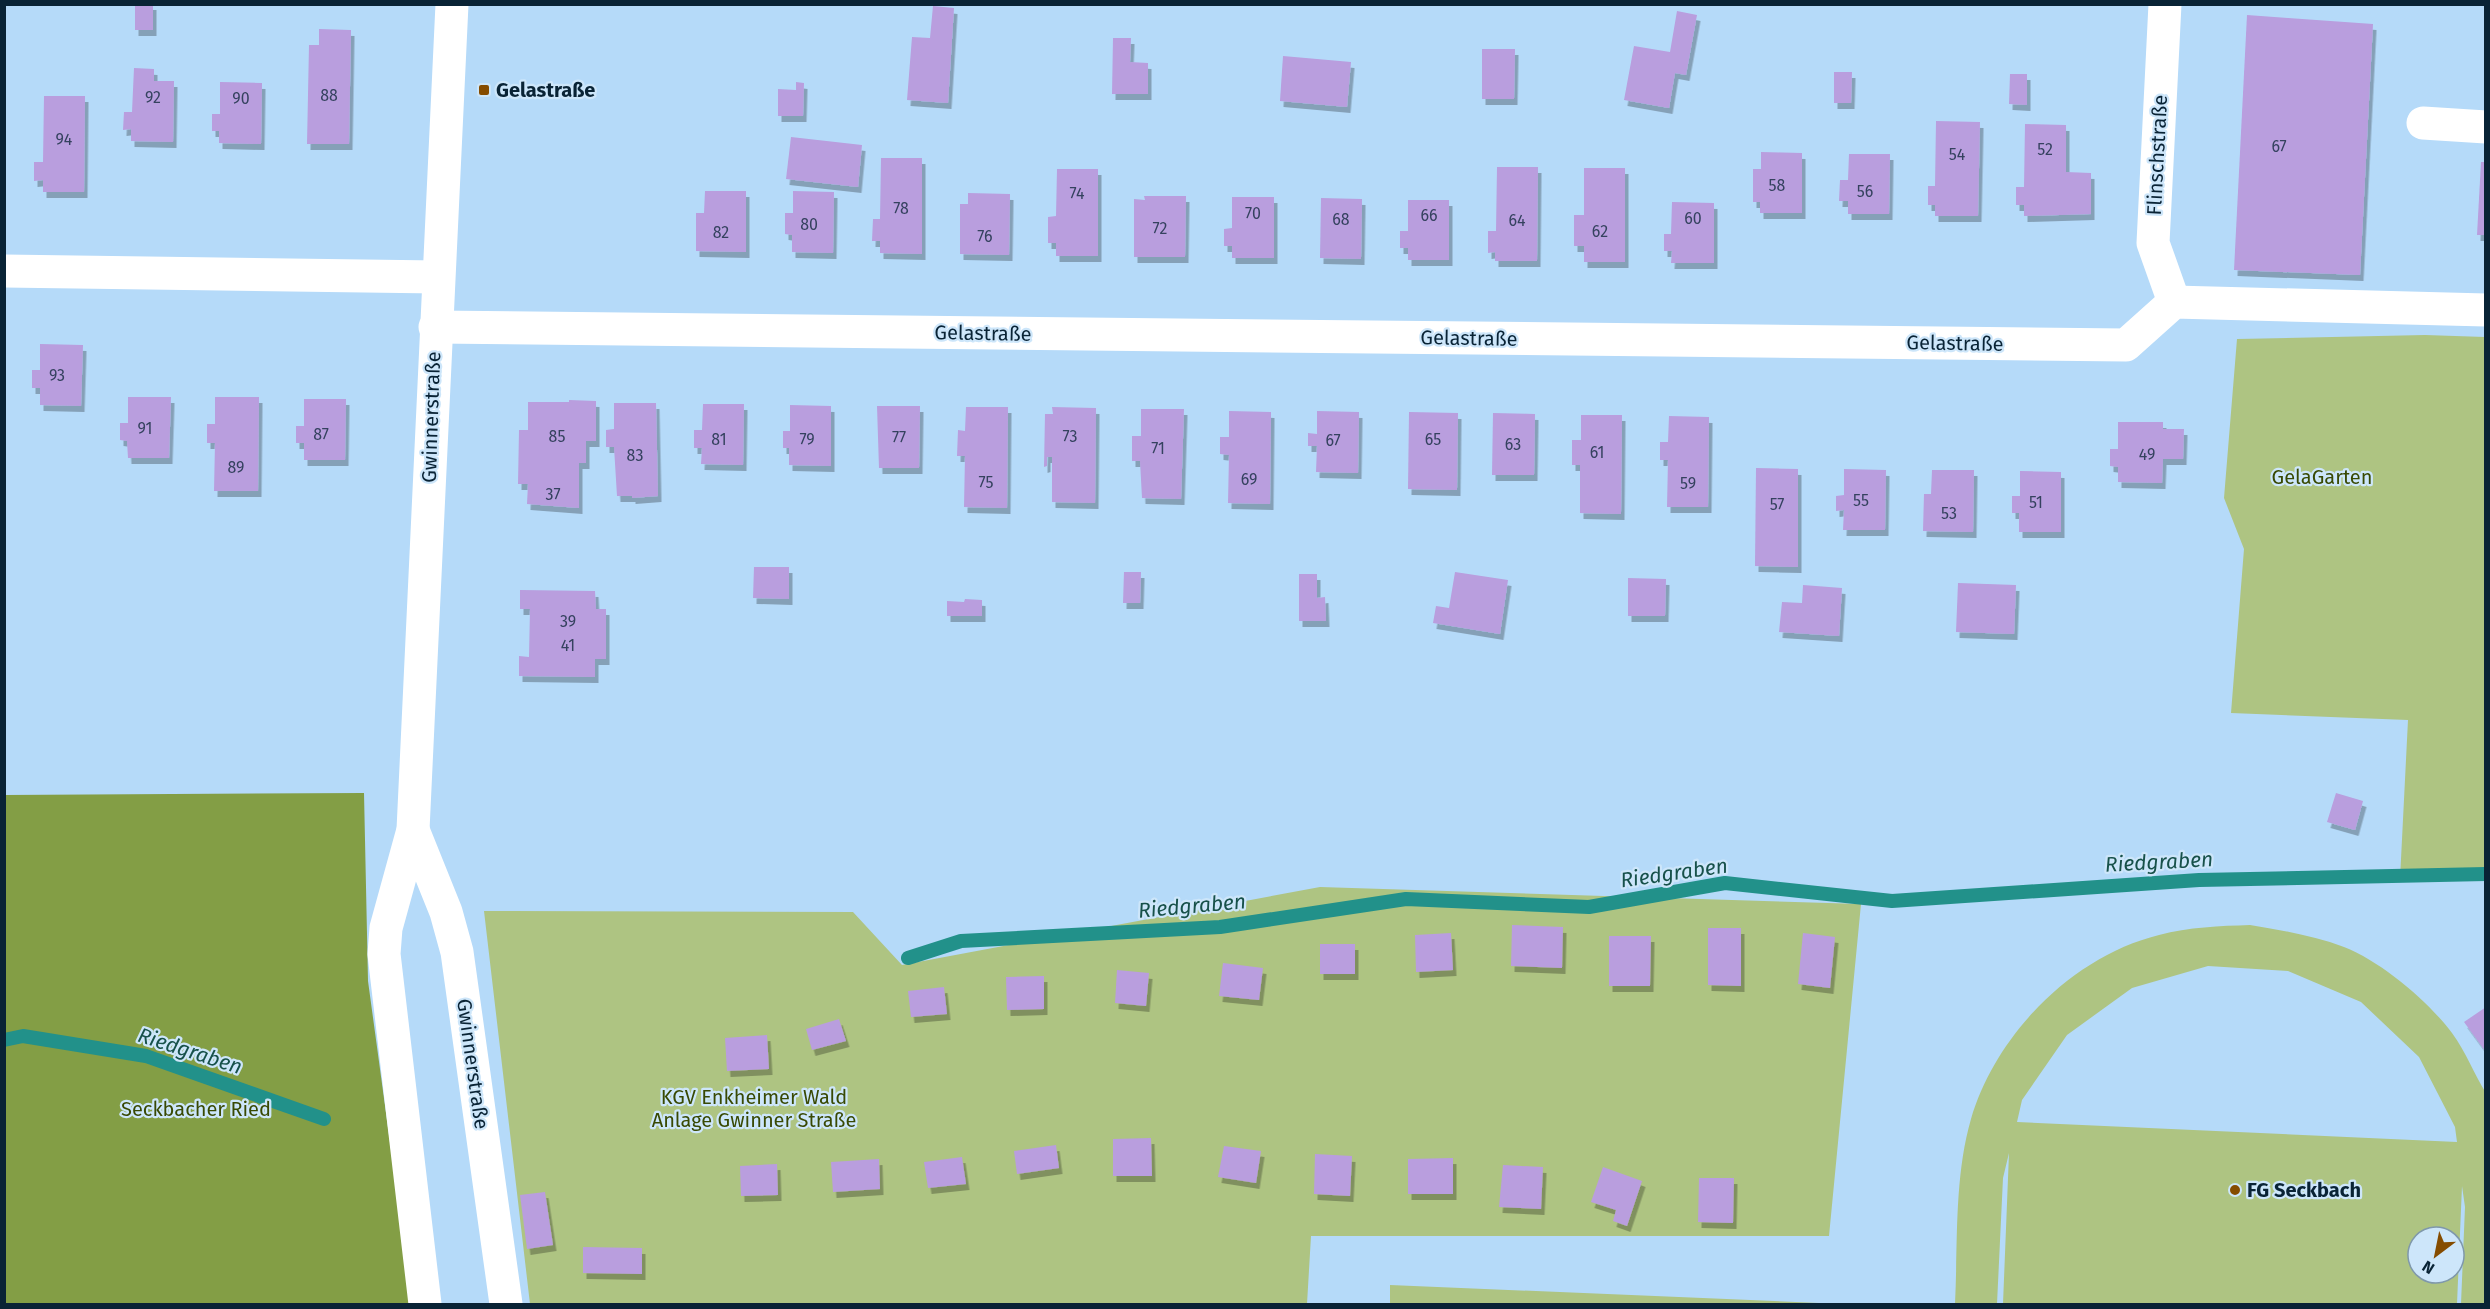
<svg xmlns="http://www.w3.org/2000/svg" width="2490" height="1309" font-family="'Fira Sans',sans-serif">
<defs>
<filter id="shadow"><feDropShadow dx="3.5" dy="6" stdDeviation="0" flood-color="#0004"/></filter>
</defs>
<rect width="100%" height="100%" fill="#b5daf9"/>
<g fill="#aec482" fill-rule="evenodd">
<path d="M2425,335l60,2v542h-85l8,-159 -177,-7 13,-164 -20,-51 13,-159z"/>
<path d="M1320,887l541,17 -32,332h-518l-4,68h-777l-46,-393 369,1 49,53z"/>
<path d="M2250,925c31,5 64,11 94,22 38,15 84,54 108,86 14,19 22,41 34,60l-1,211h-24l4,-97 -3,-21 -5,118h-454l6,-151 -6,25 -6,126h-42c3,-61 -1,-126 16,-185 25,-85 102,-163 188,-184 30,-8 61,-9 91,-10zM2208,966l80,5 73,31 58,55 36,70 2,15 -440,-20 5,-22 45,-65 65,-47zM2418,1237h36v36h-36z"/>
<path d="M1390,1285l429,18v1h-429z"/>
</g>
<path fill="#839e45" d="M364,793l4,188 44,323h-407l-1,-509z"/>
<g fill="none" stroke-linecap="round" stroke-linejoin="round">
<g stroke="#22918a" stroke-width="14">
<path d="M908,958l53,-17 259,-14 186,-28 183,8 136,-24 167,18 307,-21 287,-6"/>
<path d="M4,1040l19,-4 123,20 178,63"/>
</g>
</g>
<g fill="#b99ede" filter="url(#shadow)">
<rect x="135" y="4" width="18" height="26"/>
<path d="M933,6l21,2 -6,95 -41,-3 5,-63 18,1z"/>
<path d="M1677,11l20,4 -11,60 -11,-2 -6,35 -45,-8 10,-54 36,6z"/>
<path d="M2247,15l126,9 -13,251 -126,-5z"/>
<path d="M319,29l32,1 -2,114h-42l2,-99h10z"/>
<path d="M1113,38h18l-1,24 18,1v31h-36z"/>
<path d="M1482,49h33l-1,50h-32z"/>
<path d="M1283,56l68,6 -4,45 -67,-6z"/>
<path d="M134,68l20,1v12h20l-1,61 -42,-1v-12l-8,1 1,-18h8z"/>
<path d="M1834,72h18l-1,31h-17z"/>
<path d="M2010,74h17v31l-18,-1z"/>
<path d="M220,82l42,1 -1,61 -42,-1v-12h-7v-17h8z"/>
<path d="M796,82l8,1 -1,33h-25v-27l18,1z"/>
<path d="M44,96h41l-1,96h-41v-12l-9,1v-19h9z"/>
<path d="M1936,121l44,1 -2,94h-43v-11h-7v-19h7z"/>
<path d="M2025,124l41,1v47l25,1v41l-67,2v-11h-8v-18h8z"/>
<path d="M791,137l71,8 -4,42 -72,-8z"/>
<path d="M1761,152l41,1v60h-42v-11h-7v-33h8z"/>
<path d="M1849,154h41l-1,60h-41v-13h-9l1,-21h8z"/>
<path d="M881,158h41v96l-42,-1v-12h-8l1,-22h7z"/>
<path d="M2481,162h5v73h-9z"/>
<path d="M1497,167h41l-1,94h-42v-9l-7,1v-22h8z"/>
<path d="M1584,168h41v94h-41v-16h-10v-31h10z"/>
<path d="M1057,169h41v87h-42v-13h-8v-26l8,-1z"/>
<path d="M705,191h41v61l-50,-1v-38h8z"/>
<path d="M793,191l41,1 -1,61 -41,-1v-17l-7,-1v-21h8z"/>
<path d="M968,193l42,1 -1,61 -49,-1v-50h8z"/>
<path d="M1144,196h42l-1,61h-51v-58l11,1z"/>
<path d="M1232,197h42v61h-42v-12h-8v-17l8,-1z"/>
<path d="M1321,198l41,1 -1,60 -41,-1z"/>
<path d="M1408,200h41v60h-41v-12h-8v-17h8z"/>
<path d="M1672,202l42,1v60h-43l1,-12h-8v-17h7z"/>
<path d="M40,344l43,1 -2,61 -41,-1v-17h-8v-18h8z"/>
<path d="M128,397h43l-2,61h-41l-1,-17 -7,-1v-17h8z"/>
<path d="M215,397h44l-1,94h-44l1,-48h-8v-19h8z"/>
<path d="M304,399h42l-1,61h-41v-17h-8v-17h8z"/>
<path d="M569,400l27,1v40h-10v22h-7v45l-52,-4 1,-20h-10l1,-54h9v-28h41z"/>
<path d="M614,403h42l2,93 -26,2v-2h-15l-3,-49h-8v-17l8,-1z"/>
<path d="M703,404h41l-1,61 -42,-1 1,-16h-8v-18h8z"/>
<path d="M790,405l41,1v60l-42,-1v-17h-6v-17h7z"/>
<path d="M877,406h43l-1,62h-40z"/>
<path d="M966,407h42l-1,101 -43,-1 1,-51h-8l1,-26 7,1z"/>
<path d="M1052,407l44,1 -1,95 -43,-1v-45h-5v9l-3,1 1,-53h8z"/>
<path d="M1141,409h43l-3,90 -39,-1 -2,-37h-8v-25h9z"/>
<path d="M1229,411l42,1 -1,92 -42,-1 1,-48 -9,-1v-17h9z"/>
<path d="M1317,411l42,1 -1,61 -42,-1 1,-26h-9v-13l9,1z"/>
<path d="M1409,412l49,1 -1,77 -49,-1z"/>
<path d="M1493,413l42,1 -1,61h-42z"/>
<path d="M1581,415h41l-1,99 -41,-1v-48h-8v-25h9z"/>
<path d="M1669,416l40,1 -1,90h-41l1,-47h-8v-18h8z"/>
<path d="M2118,422h45v7h21l-1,30h-20l-1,24 -44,-1v-15l-8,-1v-17h8z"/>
<path d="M1756,468l42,1v98l-43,-1z"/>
<path d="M1844,469l42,1 -1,60h-42l1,-20 -8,1v-15l8,-1z"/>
<path d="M1932,470h42l-1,62 -50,-1 1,-37h7z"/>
<path d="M2020,471l41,1v60h-42v-19h-7v-17h8z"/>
<path d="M754,567h35v32l-36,-1z"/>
<path d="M1124,572h17l-1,31h-17z"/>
<path d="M1455,572l53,8 -8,54 -67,-11 3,-17 13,2z"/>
<path d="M1299,574h18v24l8,-1 1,24h-27z"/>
<path d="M1628,578l38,1 -1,37h-37z"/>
<path d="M1958,583l58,2 -2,49 -58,-2z"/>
<path d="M1803,585l39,3 -3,48 -60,-4 3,-30 20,1z"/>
<path d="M520,590l75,1 1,18h10v50h-11v18l-76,-1v-20l10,1 1,-48h-10z"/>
<path d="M965,599l17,1v16h-35v-15l17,1z"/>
<path d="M2336,793l27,8 -8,29 -28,-8z"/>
<path d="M1512,925l51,2 -1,41 -51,-2z"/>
<path d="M1708,928h33v58l-33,-1z"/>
<path d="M1451,933l2,37 -37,2 -1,-37z"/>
<path d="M1803,933l32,4 -5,51 -32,-4z"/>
<path d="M1609,936h42l-1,50h-41z"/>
<rect x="1320" y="944" width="35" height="30"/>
<path d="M1223,963l40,5 -4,32 -40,-4z"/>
<path d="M1117,970l32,3 -3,33 -31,-3z"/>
<path d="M1044,976v33l-37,1 -1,-33z"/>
<path d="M944,987l3,27 -36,3 -3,-26z"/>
<path d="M2486,1007v45l-22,-30z"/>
<path d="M839,1019l7,22 -34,9 -6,-21z"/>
<path d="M767,1035l2,34 -42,2 -2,-33z"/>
<path d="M1151,1138l1,38h-39v-37z"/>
<path d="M1056,1145l3,23 -42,6 -3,-23z"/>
<path d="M1224,1146l37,5 -5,32 -38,-6z"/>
<path d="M1315,1154l37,2 -2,40 -36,-2z"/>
<path d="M962,1157l4,27 -38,4 -4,-26z"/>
<path d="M1453,1158v36h-45v-35z"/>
<path d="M879,1159l1,30 -47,3 -2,-30z"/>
<path d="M777,1164l1,31 -37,1 -1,-30z"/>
<path d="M1503,1165l40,2 -2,42 -42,-2z"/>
<path d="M1603,1167l39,14 -15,45 -14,-5 3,-11 -25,-8z"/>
<path d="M1699,1178h35l-1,45 -35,-1z"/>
<path d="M545,1192l8,53 -26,4 -7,-54z"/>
<path d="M583,1247l59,1v26l-59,-1z"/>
</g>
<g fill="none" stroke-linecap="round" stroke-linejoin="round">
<g stroke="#fff" stroke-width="33">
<path d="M2165,4l-12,239 21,59"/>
<path d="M2423,123l63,4"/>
<path d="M4,271l434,6"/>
<path d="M435,327l1691,18 48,-43 312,8"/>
<path d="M413,830l33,82 11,40 49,352"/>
<path d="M425,1304l-41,-350 2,-26 27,-98 39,-826"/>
</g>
</g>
<g fill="#854c00" stroke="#cde6fa" stroke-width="2">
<rect x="478" y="84" width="12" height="12" rx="3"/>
<circle cx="2235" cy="1190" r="6"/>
</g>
<g text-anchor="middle" stroke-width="4.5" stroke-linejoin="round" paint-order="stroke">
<g font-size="16" fill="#35425f">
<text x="329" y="101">88</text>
<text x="153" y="103">92</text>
<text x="241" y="104">90</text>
<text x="64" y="145">94</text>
<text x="2279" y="152">67</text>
<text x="2045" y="155">52</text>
<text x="1957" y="160">54</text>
<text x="1777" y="191">58</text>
<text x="1865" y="197">56</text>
<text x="1077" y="199">74</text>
<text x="901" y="214">78</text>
<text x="1253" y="219">70</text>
<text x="1429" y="221">66</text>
<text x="1693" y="224">60</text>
<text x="1341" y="225">68</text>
<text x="1517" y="226">64</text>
<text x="809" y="230">80</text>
<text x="1160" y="234">72</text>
<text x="1600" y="237">62</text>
<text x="721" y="238">82</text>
<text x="985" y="242">76</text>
<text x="57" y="381">93</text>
<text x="145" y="434">91</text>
<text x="321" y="440">87</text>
<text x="557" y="442">85</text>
<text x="1070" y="442">73</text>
<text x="899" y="443">77</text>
<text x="719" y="445">81</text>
<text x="807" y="445">79</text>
<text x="1433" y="445">65</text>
<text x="1333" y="446">67</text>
<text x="1513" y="450">63</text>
<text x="1158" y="454">71</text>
<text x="1597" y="458">61</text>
<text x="2147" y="460">49</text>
<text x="635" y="461">83</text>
<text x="236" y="473">89</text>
<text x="1249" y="485">69</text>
<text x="986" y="488">75</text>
<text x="1688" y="489">59</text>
<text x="553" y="500">37</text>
<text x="1861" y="506">55</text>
<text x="2036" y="508">51</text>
<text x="1777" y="510">57</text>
<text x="1949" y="519">53</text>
<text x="568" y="627">39</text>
<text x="568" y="651">41</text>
</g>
<g font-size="20" font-weight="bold" fill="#092335" stroke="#cde6fa" text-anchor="start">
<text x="496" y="97">Gelastraße</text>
<text x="2247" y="1197">FG Seckbach</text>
</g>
<g font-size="20" fill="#092335" stroke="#cde6fa">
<text transform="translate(2157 155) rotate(-87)" y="7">Flinschstraße</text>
<text transform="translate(983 333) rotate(1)" y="7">Gelastraße</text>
<text transform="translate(1469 338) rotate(1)" y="7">Gelastraße</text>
<text transform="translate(1955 343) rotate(1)" y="7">Gelastraße</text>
<text transform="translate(431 417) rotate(-88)" y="7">Gwinnerstraße</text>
<text transform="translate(473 1064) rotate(82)" y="7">Gwinnerstraße</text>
</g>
<g font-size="20" fill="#384903" stroke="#cde6fa">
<text x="2322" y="484">GelaGarten</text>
<text x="754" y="1104">KGV Enkheimer Wald<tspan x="754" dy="23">Anlage Gwinner Straße</tspan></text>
<text x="196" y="1116">Seckbacher Ried</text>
</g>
<g font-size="21" font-style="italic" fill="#17514a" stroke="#cde6fa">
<text transform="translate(2159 862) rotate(-3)" y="7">Riedgraben</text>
<text transform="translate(1674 873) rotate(-8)" y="7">Riedgraben</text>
<text transform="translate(1192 906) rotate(-5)" y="7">Riedgraben</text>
<text transform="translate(190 1051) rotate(18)" y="7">Riedgraben</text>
</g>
</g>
<rect width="2490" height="1309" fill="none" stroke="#092335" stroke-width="12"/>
<g transform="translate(2436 1255) rotate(212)"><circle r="28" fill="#cde6fa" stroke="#7f98ab" stroke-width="1.5"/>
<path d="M0-4.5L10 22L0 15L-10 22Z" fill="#854c00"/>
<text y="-9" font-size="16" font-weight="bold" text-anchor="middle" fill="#092335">N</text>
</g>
</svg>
